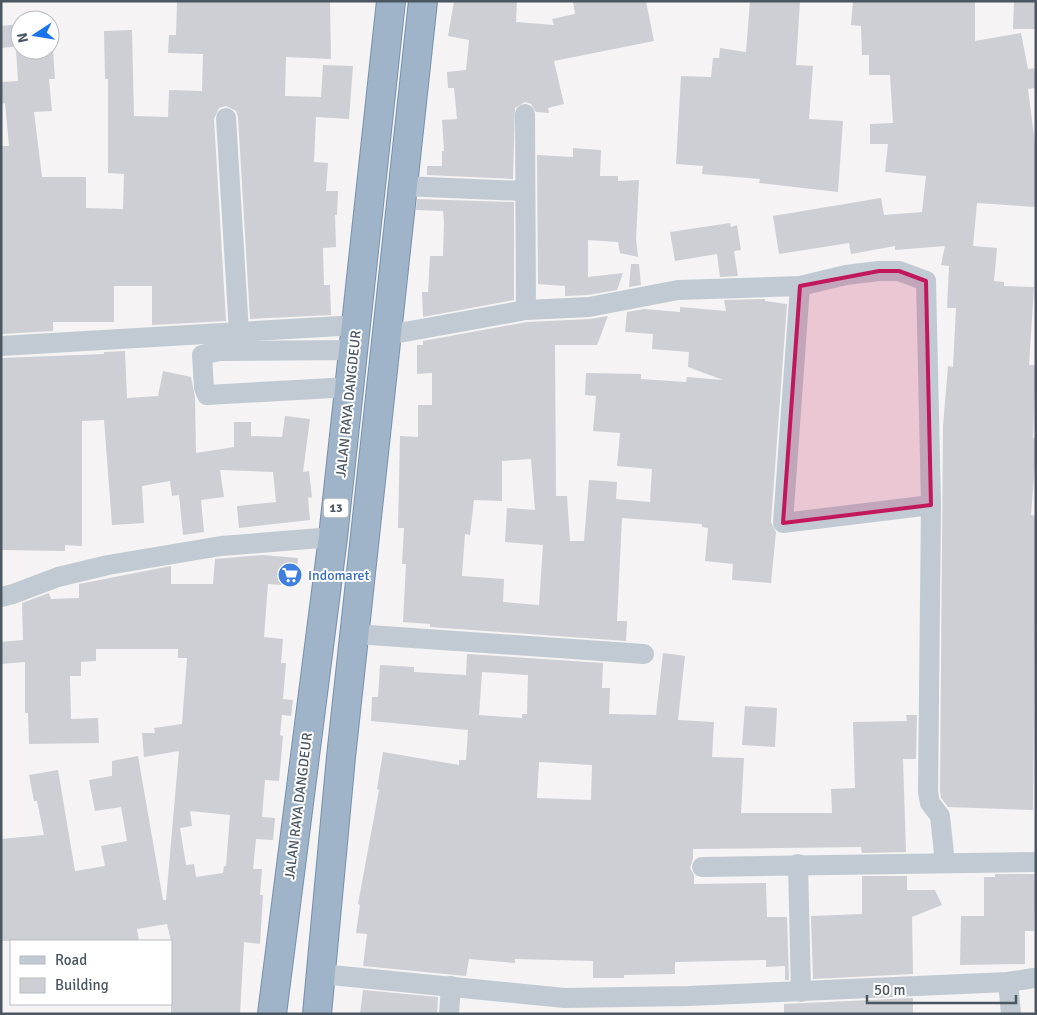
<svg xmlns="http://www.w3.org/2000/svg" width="1037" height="1015" font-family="Signika,sans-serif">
<rect width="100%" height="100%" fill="#f5f3f3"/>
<g fill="#cdcfd5" fill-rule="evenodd">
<path d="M177,1h153l1,58 -45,-2 -1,39 36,1 2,-32 30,1 -4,53 -33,-2 -2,45 14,1 -2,28h12l-1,24h-2l1,32 -13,1 1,37h6l1,30 -81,4 -12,-202 -2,-6 -10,-5 -7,2 -5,11 12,202 -74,4v-39h-38v36h-61v9l-52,3v-188h8l-4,-43 -4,1v-22l17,-1 -2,-31h37l2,29h-6l3,32 -18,1 8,65h44v31l37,1 1,-35 -16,-1v-94h-3l-1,-48 28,-1 2,86 34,1 1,-27 33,1 1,-37 -35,-1 1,-18h7z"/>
<path d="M454,1h63l-1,21 38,3 -2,-6 23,-5 -2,-13h73l8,40 -100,20 10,43 -16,4 1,5 -13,-1 -5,-8 -6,-2 -10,6 -2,71 -86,-4v-9h15v-15h2l-2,-31 15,-1 -3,-31h-6l-1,-16 19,-2 3,-30 -21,-4z"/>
<path d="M750,1h50l-4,64 17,1 -4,53 34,2 -5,71 -79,-9 1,-4 -58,-5 1,-8 -27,-2 5,-88 30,1 2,-19h6l1,-10 26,4z"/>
<path d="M853,1h122v40l46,-8 7,36 8,-1v20l-8,1 8,62v56l-59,-4 -4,43 24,2 -3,33 10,1v4l30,1 -5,78h7l-3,73h3v13l-5,64 5,1 -3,294 -85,-3 -7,-9 -1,-7 3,-365 5,-60 5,1 3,-59h-9l2,-42 -8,-1 4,-19 -50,4v-4l-44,8 -2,-11 -70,11 -6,-38 108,-18 3,17 38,-3 4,-36 -41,-4 3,-28h-18v-20l23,-1 -3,-48h-21v-20h-7l-1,-29 -10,-1z"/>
<path d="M1014,1h19l3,3v25h-23z"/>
<path d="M20,24v22l-19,2v-22z"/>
<path d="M573,148l28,2 -1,26h18v5l21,-1 -3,59 2,18 -18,-4 -2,-11 -30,-2v37l35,-4 -6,17 -29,5 -23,1v-10l-27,-2 -1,-129 36,2z"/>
<path d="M417,199l97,3v98l-91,17 -1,-25h6l2,-36h13l1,-34 -1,-11 -27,-1z"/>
<path d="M730,223l1,4 6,-2 4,25 -7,1 4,25 -18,1 -3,-23 -42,7 -5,-29z"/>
<path d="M631,264h8l2,21 -12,2z"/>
<path d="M765,299v2l22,3 -16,218 5,10 -5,51 -39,-3 1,-16 -28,-3 3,-33 -6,-1v-3l-80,-6 -5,103h10l-1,20 -196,-14v-3l-27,-2 3,-58h-4l2,-36h-6l2,-92 18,1v-32h14v-32l-15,1v-29h6v-4l104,-19 63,-3 18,-3 -11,29h-42l1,151h11l3,45h14l5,-61 28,2 -1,17 34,3 2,-33 -35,-3 3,-33 -27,-2 3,-35 -11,-1 1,-22 55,1v5l45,3 1,-5 36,3 -35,-13 1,-15 -37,-3 1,-15 -28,-2 2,-20 17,-3 36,3v-5l46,4 -2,-11zM531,459l4,51 -28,-2 -2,34 38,3 -4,60 -36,-3 1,-23 -42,-3 3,-42 5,1 4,-35 28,1v-40z"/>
<path d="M125,351l2,47 31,-2 5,-25 28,6 4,20 1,56 38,-6v-25h17v14l31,1 3,-21 25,3 -7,53 6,-1 3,26 -4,1 2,22 -71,8 -2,-22 39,-4 -3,-30 -53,-2 4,27 -23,3 3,32 -21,3 -4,-40 -7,1 -2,-15 -28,5 2,37 -32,2 -8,-105 -22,1v125l-17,-1v6l-64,-1v-192l103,-4v-2z"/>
<path d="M263,555l35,3 -2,28 -28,-2 -4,53 19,2 -2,24h5l-3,36 10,1 -2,16 -9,-1 -2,20 3,1 -4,45 -14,-1 -3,37 13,1 -2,22 -17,-1 -3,30h9l-2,26h3l-3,49 -16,-2 -4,72h-69v-73l-4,-17 -30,5 2,12h-138v-102l43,-4 -7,-34h-3l-5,-26 29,-5 17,101 30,-5 -4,-20 26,-5 -6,-34 -26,4 -6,-31 23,-4v-15l26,-5 25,144h3l13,-149 -35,6 -2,-24h13l-1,-5 28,-4 5,-66h-9v-9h-82v12l-15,1v14h-11l1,43 27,-1 1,25 -70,1 -1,-31h-3v-51l-24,2v-22l22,-2 -1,-37 27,-10 2,6 28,-1v-14l92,-18v18h42l2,-25zM190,811l40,4 -4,51h-2l-1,7 -27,4 -2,-13 -8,1 -6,-37 12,-2z"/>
<path d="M663,653l22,3 -7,64 36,2 -2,35 32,1 -3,55h91l-1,-24 24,-1 -2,-66 54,-1 -1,-6h11l-1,44h-13l3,93 -44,1 -1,-6 -168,2v10l-3,9 4,7v9l72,-1 1,34h20l2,63h-4v-14l-19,1v-7l-91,2v12l-51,1v3h-31v-17l-78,-2v4l-46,-4 -3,17 -103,-10 4,-32 -11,-1 4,-28 -2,-1 21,-114 -2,-1 6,-37 76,13v-5h7l2,-30 -97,-9 1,-24h6l2,-32 34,2v5l52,3 1,-21 136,9 -1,25h8l-1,26 47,1zM482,672l46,3 -1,39h-5v4l-43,-3zM539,762l53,3 -1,35 -54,-2z"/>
<path d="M745,706l32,2 -2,39 -33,-2z"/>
<path d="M995,874h41l-2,57h-9v33l-65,1 1,-49h23v-39h11z"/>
<path d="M862,876h45v14h28l7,15 -30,12 1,57 -100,5 -2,-63 51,-2z"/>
<path d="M363,990l75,7 -1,17h-77z"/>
<path d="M913,998v16h-129v-10z"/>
</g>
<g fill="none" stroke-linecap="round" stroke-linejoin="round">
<defs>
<g id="trunk">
<path d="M272,1014l61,-477 58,-536"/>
<path d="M317,1014l24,-257 82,-756"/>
</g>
</defs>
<use href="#trunk" stroke="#7690ad" stroke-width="30"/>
<g stroke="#c1cad2" stroke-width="20">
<path d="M525,114l1,196"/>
<path d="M226,118l13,214"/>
<path d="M402,186l122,5"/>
<path d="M800,286l-17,237 148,-18"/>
<path d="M388,335l138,-25 63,-3 89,-17 122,-4 46,-11 33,-4h20l27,10 5,224 -3,287 2,11 10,13 5,47"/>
<path d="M1,346l356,-21"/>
<path d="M350,387l-143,8 -3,-7 -2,-33 17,-4 134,-1"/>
<path d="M1,597l12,-3 45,-17 50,-12 113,-19 112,-9"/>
<path d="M355,634l289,20"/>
<path d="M798,864l3,128"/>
<path d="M702,867l334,-5"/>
<path d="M321,974l244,24 123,-2 320,-14 26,-4"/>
<path d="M1008,982l3,32"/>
<path d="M449,1014l2,-28"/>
</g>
<use href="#trunk" stroke="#9fb4c9" stroke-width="28"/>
</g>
<path fill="#c2185b" fill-opacity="0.2" stroke="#c2185b" stroke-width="4" stroke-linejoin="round" d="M879,271h20l27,10 5,224 -148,18 17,-237z"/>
<defs>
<symbol id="supermarket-disc" viewBox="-11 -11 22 22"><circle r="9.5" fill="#3f7fe0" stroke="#fff"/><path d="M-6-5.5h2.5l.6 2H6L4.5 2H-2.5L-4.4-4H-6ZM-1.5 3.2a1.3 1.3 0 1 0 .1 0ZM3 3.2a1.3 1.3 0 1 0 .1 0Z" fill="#fff"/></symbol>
</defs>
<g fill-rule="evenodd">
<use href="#supermarket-disc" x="276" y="561" width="28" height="28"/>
</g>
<g text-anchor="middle" stroke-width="4" stroke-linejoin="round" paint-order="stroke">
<rect fill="#fff" stroke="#808990" stroke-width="1" x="323.5" y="498.5" width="25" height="19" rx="4"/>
<g font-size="12" font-weight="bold" fill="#4a5661">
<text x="336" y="512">13</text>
</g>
<g font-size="14" fill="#4a5661" stroke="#fff">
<text transform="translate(348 404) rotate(-84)" y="5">JALAN RAYA DANGDEUR</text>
<text transform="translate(298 806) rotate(-83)" y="5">JALAN RAYA DANGDEUR</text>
</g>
<g font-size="14" fill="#366cbe" stroke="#fff" text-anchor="start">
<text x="308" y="580">Indomaret</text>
</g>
</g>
<rect width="1037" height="1015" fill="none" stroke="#4a5661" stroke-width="5"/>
<rect x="10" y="940" width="162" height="65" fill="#ffffff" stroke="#b7bbc0"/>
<rect x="20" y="956" width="25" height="8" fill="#c1cad2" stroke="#b7bbc0"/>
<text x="55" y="965" font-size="15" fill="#4a5661">Road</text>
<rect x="20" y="978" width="25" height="15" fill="#cdcfd5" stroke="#b7bbc0"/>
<text x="55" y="990" font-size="15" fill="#4a5661">Building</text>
<g transform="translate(35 35) rotate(258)"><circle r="24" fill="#ffffff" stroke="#b7bbc0"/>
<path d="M0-4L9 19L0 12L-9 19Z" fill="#1a73e8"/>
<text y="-8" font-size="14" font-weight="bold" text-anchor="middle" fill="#4a5661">N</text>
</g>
<path d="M867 995v8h149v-8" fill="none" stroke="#4a5661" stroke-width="2.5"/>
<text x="874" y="995" font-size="15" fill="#4a5661" stroke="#ffffff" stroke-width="4" paint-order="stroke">50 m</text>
</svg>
